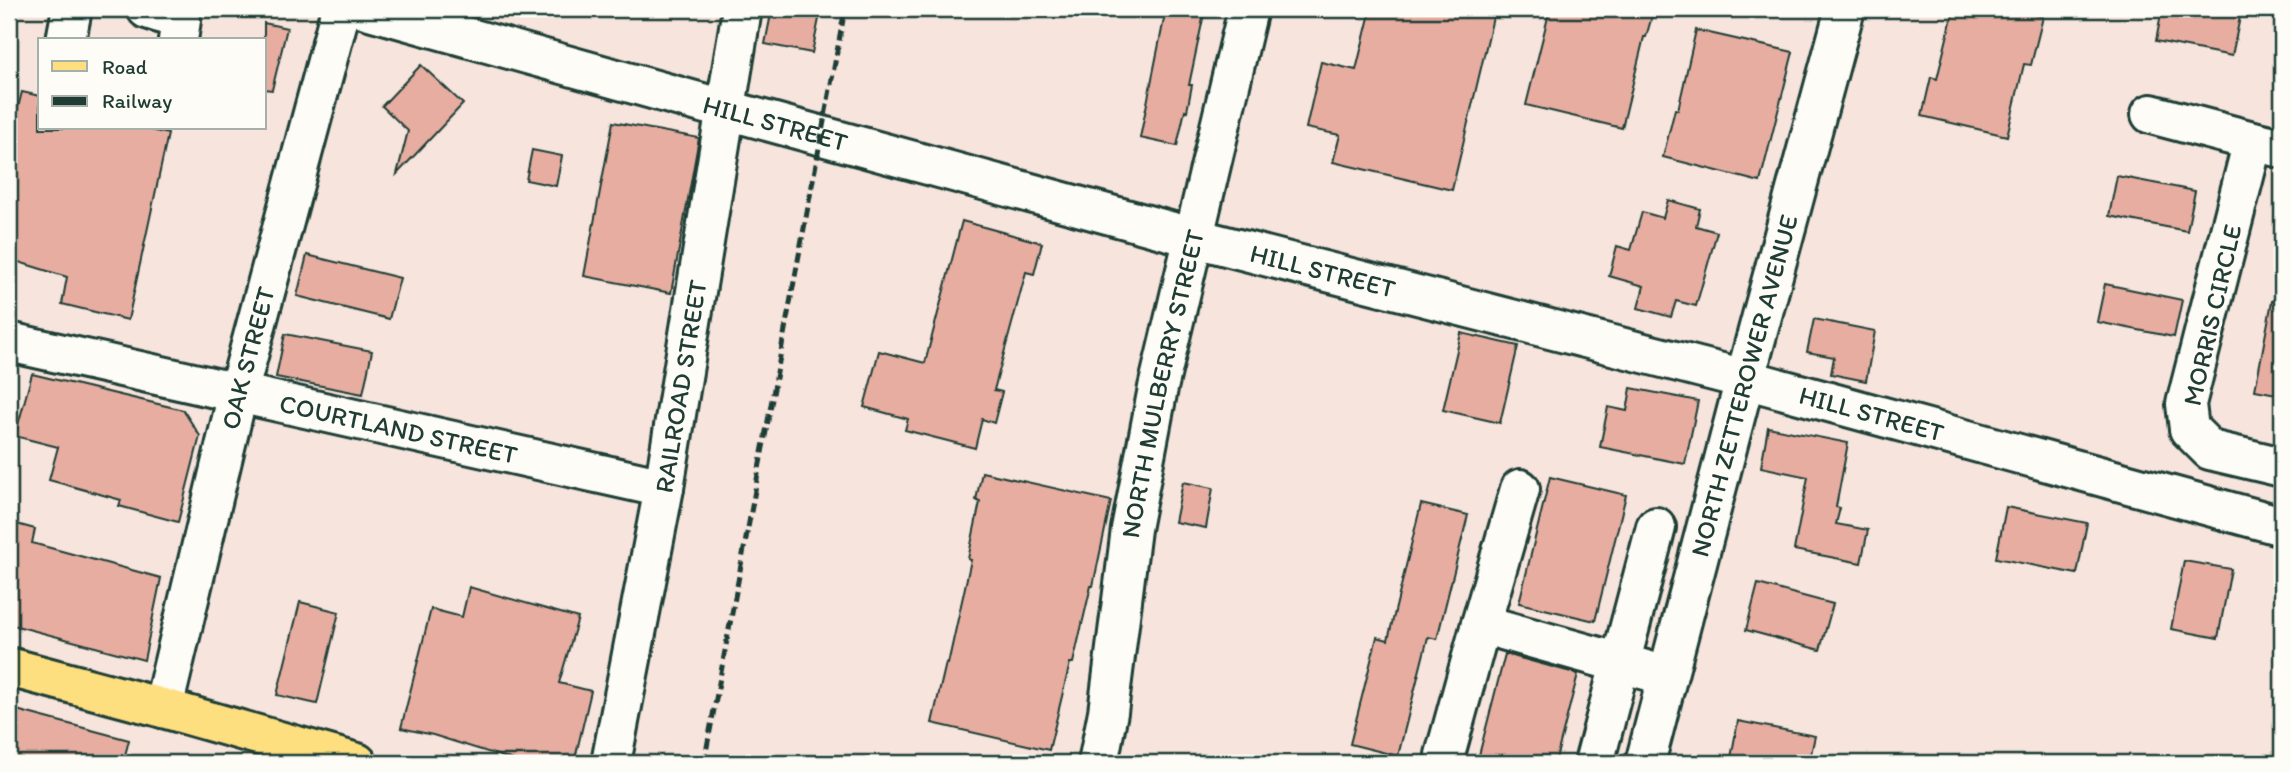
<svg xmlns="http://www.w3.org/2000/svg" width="2291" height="772" font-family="Itim,sans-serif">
<rect width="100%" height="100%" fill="#f6e4dd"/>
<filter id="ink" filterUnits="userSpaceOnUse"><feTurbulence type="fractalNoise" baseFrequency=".0143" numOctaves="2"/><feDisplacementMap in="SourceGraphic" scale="14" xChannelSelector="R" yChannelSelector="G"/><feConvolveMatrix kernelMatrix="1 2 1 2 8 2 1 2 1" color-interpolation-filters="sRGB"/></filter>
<g filter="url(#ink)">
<g fill="#e7ada1" stroke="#1f3d34" stroke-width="2">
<path d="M772,9h49l-9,44 -47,-9z"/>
<path d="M1166,9h39l-16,76h3l-5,26 -2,-1 -8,36 -37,-8z"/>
<path d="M1371,9h124l-43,181 -119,-28 7,-27 -34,-7 15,-66 35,8z"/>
<path d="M1550,9h104l-8,28h-2l-22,91 -96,-23z"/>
<path d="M1954,9h53l36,8 -12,48 -7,-1 -17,72 -85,-20 9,-39 6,2z"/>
<path d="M2162,9h34l44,8 -8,39 -76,-15z"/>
<path d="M264,23l23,5 -15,62 -8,-1z"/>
<path d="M1696,30l97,22 -33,130 -97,-25 12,-48 3,1z"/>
<path d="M421,65l42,39 -66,70 11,-43 -26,-25z"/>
<path d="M22,92l18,4v32h103l25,6 -40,186 -66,-16 5,-27 -58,-18v-117z"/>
<path d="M613,122l86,16 -28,155 -87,-17z"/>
<path d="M532,150l30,6 -6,30 -30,-6z"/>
<path d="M2117,176l78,15 -8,40 -78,-15z"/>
<path d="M1668,200l32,9 -4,17 21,6 -21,74 -20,-5 -5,16 -33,-9 6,-22 -35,-10 8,-30 14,4 11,-38 21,6z"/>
<path d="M962,221l80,22 -8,31 -8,-2 -32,118 8,2 -8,31 -12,-4 -7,29 -70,-18 3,-11 -44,-12 15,-56 46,12z"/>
<path d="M307,255l93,23 -11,41 -92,-23z"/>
<path d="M2105,284l77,16 -8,37 -77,-15z"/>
<path d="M2272,301l10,1v93l-27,-5z"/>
<path d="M1814,319l61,12 -9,50 -35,-7 3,-17 -27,-5z"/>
<path d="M1461,333l57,13 -18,77 -57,-13z"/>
<path d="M285,334l87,17 -9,43 -87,-17z"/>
<path d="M32,374l151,36 17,26 -22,86 -59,-16 2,-6 -72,-20 9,-33 -43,-11z"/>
<path d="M1631,388l67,13 -13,63 -85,-17 8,-40 19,4z"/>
<path d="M1768,427l80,16 -12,64 4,1 -4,16 32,6 -7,33 -67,-13 14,-73 -47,-10z"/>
<path d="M982,472l129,29 -18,85h-2l-18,77h-3l-21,87 -117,-27 14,-60 2,1 23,-104 -3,-1 12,-57 -4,-2z"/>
<path d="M1550,477l76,18 -31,126 -76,-18z"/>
<path d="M1183,482l30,6 -7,40 -31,-6z"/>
<path d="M1421,504l47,11 -31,124 -9,-2 -30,119 -48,-12 27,-107 11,3z"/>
<path d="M2006,507l81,16 -10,51 -81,-16z"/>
<path d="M9,522l26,7 -3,14 129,35 -17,82 -135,-36z"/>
<path d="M2184,561l47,8 -13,69 -47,-9z"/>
<path d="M1758,584l75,20 -13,46 -74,-20z"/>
<path d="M469,587l109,31 -19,65 32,8 -17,72h-51l-90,-28 -32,-7 30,-119 31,8z"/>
<path d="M300,602l39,10 -22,92 -40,-9z"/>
<path d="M1505,654l73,20 -23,89h-78z"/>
<path d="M9,708l120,32 -6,23h-114z"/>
<path d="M1738,721l77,15 -6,27h-79z"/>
</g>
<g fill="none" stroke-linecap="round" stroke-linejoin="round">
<defs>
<g id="minor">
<path d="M147,9l34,11 -3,20"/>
<path id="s1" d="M366,9l361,101 468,128 550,141 537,147"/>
<path d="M66,40l6,-31"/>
<path d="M2151,114l102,27"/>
<path d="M2282,148l-29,-7 -67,263 3,25 21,21 72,17"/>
<path id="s2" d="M9,342l655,146"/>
<path d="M1481,624l39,-135"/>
<path id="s3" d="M163,708l75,-315 103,-384"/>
<path d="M1445,755l36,-131 186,52"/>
<path id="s4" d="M611,763l53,-275 78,-479"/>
<path id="s5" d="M1098,763l10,-51 23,-183 27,-141 90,-379"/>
<path d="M1594,763l62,-236"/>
<path id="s6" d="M1645,763l100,-384 100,-370"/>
</g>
<path id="major" d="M9,667l154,41 194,55"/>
</defs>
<use href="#minor" stroke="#1f3d34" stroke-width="44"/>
<use href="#major" stroke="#1f3d34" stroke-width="44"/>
<use href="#minor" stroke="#fdfcf7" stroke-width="38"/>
<use href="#major" stroke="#fedf80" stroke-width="38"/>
<path stroke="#1f3d34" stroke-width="5" stroke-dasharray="10 5" stroke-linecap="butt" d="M704,763l141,-754"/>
</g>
</g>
<g text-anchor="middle" stroke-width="6" stroke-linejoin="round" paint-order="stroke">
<g font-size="26" fill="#1f3d34" stroke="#fdfcf7">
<text dy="9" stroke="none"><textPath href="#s1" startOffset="425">HILL STREET</textPath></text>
<text dy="9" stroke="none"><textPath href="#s1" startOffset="992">HILL STREET</textPath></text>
<text transform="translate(2212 315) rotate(-77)" y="9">MORRIS CIRCLE</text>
<text dy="9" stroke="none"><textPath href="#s3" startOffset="360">OAK STREET</textPath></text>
<text dy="9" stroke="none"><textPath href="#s5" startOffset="385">NORTH MULBERRY STREET</textPath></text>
<text dy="9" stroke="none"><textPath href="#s6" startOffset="390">NORTH ZETTEROWER AVENUE</textPath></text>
<text dy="9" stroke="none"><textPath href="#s4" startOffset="383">RAILROAD STREET</textPath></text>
<text dy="9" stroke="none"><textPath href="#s1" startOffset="1559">HILL STREET</textPath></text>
<text dy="9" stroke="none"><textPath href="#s2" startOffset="399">COURTLAND STREET</textPath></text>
</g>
</g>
<rect width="2291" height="772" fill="none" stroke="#fdfcf7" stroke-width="35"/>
<rect x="18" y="18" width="2256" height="737" fill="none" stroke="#1f3d34" stroke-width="2.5" filter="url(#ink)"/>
<rect x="38" y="38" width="228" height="91" fill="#fdfcf7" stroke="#a4b0a9" stroke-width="2"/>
<rect x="52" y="61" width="35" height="10" fill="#fedf80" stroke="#a4b0a9" stroke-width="2"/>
<text x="102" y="74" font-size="21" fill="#1f3d34">Road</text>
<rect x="52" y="96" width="35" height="10" fill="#1f3d34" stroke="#a4b0a9" stroke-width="2"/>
<text x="102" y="108" font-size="21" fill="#1f3d34">Railway</text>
</svg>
